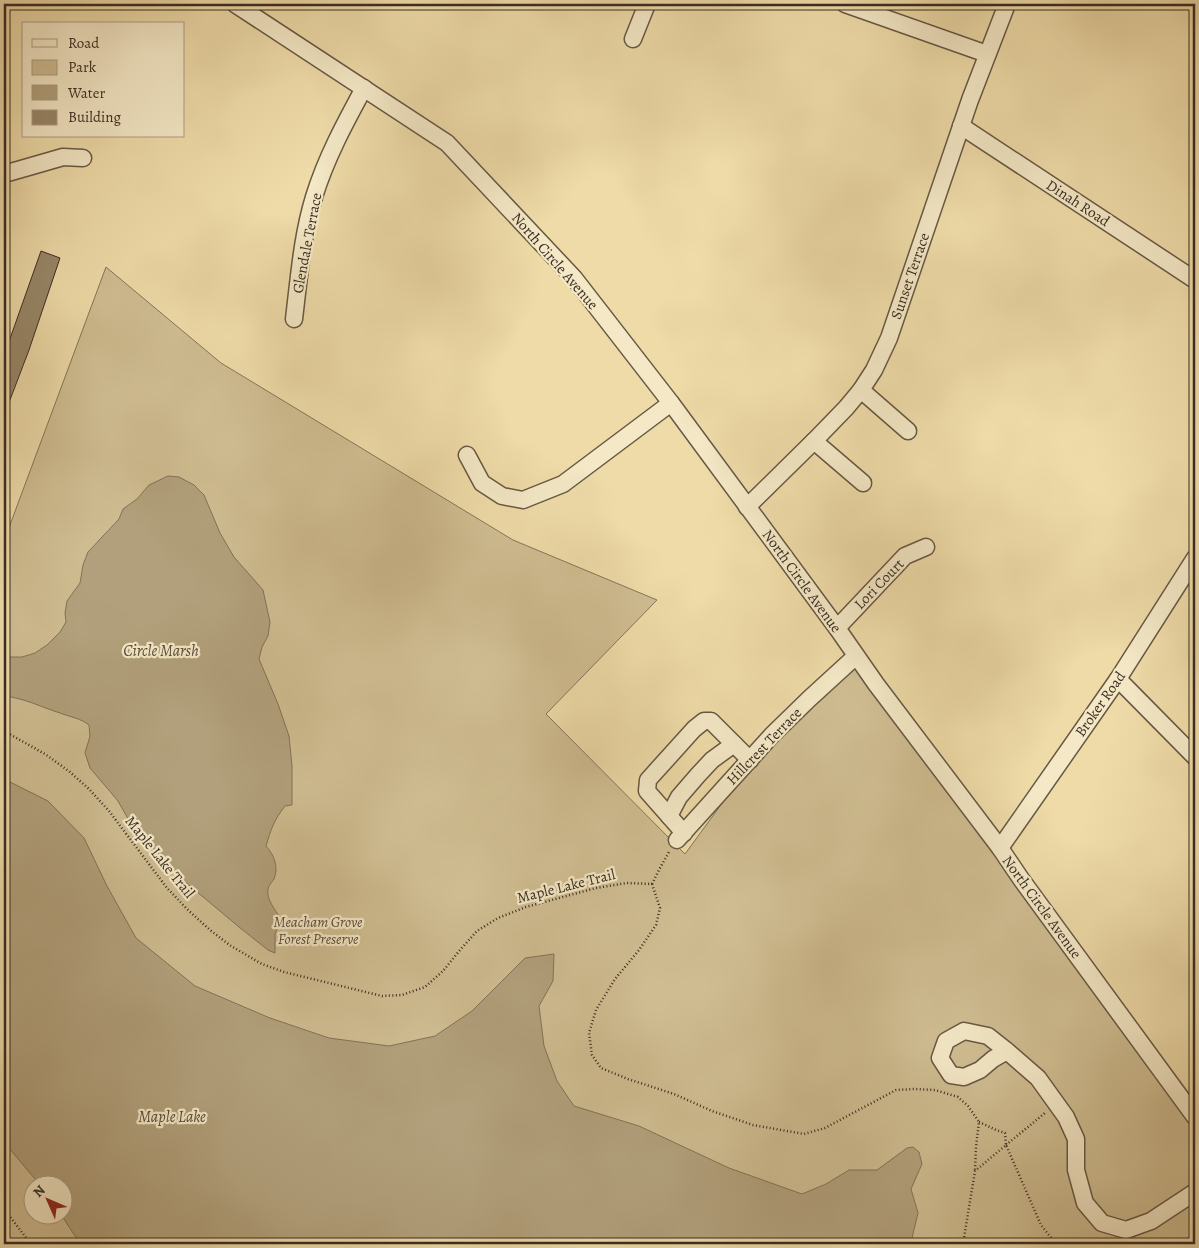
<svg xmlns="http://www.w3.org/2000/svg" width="1199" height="1248" font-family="Alegreya,serif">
<rect width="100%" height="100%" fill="#eedba8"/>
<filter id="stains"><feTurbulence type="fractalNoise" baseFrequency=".004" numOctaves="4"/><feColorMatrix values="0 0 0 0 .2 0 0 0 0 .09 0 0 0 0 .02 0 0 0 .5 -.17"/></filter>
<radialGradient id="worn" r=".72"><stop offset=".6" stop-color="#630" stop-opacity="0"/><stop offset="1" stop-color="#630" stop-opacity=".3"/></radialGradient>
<path fill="#cfbd91" stroke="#84755a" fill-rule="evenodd" d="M106,267l115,96 292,177 144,60 -111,114 139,140 87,-119 84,-79 339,462v126h-1191v-703zM32,1186h30v30h-30z"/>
<g fill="#b1a07b" stroke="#817258">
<path d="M168,476l11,1 15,8 10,10 16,38 14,24 29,33 7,32 -2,14 -6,11 -3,12 19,45 11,32 3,30v39l-7,1c-11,14 -14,23 -19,40 8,9 13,21 8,33 -2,3 -6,7 -6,11 -2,9 8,21 13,29l-6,15v19l-7,-3 -29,-23 -55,-46 -53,-57 -13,-23 -28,-33 -5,-15 5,-17 -1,-11c-9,-7 -19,-8 -29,-12 -19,-6 -36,-15 -56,-17v-39h18l13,-4 12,-8 13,-13 6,-10 -1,-9 2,-12 13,-18 3,-18 5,-13 31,-33 4,-10 14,-10 12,-14z"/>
<path d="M4,779l44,22 36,37 23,48 29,52 59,48 75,32 59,20 60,8 46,-10 37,-25 53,-53 29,-4 -1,27 -14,25 5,40 13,35 17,25 65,20 90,42 73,26 24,-10 23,-14h28l30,-22 6,-1 6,5 3,12 -11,25 7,24 -6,25 -5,6h-823l-9,-8 -13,-20v-30l-22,-1 -36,-43z"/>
</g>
<path fill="#988768" stroke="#3a2d23" d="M41,251l19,7 -31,92 -24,63h-1v-64l2,1z"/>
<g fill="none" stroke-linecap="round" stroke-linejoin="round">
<defs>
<g id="minor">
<path d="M235,4l212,139 127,135 97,125 166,225 39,56 124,164 21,31 174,238"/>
<path d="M845,4l142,50"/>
<path d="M633,39l14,-35"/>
<path d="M961,126l234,154"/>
<path d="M4,174l59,-17 20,1"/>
<path d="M294,319c5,-41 8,-83 20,-122 12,-39 31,-74 50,-109"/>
<path d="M861,390l47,41"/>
<path d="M814,441l49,42"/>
<path d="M467,455l15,28 20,13 21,4 40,-16 108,-81"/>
<path d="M747,507l67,-66 32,-33 15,-18 13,-20 15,-32 81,-238 37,-96"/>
<path d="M837,628l68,-72 21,-9"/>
<path d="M1118,679l77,78"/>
<path d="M669,816l10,-19 19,-22 14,-15 22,-16"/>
<path d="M684,833l-37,-42 1,-11 46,-51 10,-8h7l39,39"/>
<path d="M677,840l95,-105 37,-36 47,-43"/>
<path d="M1000,848l118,-169 77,-121"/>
<path d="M1007,1051l-14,8 -13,11 -16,7 -13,-2 -11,-17 6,-17 18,-10 24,5 19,15 31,27 28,39 10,22v31l9,33 17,20 24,7 25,-9 44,-29"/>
</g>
</defs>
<use href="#minor" stroke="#675844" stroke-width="19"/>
<g stroke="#3a2d23" stroke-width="2.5" stroke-dasharray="1 2.5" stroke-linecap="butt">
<path d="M4,731l41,23 25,18 19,17 20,22 58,77 21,22 22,20 21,16 31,18 22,8 98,24 20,-1 23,-8 18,-16 17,-21 17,-19 21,-13 28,-11 70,-19 31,-5 25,1"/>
<path d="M652,884l8,24 -4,17 -17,25 -24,29 -19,31 -7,23 3,22 9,13 27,11 46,15 38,17 41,14 51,9 21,-6 71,-38 18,-1 21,1 23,7 10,9 11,16 -3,25 -1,24"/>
<path d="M652,884l8,-16 9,-16"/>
<path d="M979,1122l17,8 9,3 1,12"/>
<path d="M1006,1145l39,-32"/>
<path d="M4,1209l27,35"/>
<path d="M963,1244l12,-73 31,-26 35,80 15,19"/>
<path d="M1184,1244l11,-13"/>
</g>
<use href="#minor" stroke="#f4e8c6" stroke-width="16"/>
</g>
<g text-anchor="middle" stroke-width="4.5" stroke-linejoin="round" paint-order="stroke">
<g font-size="15" fill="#3a2d23" stroke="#f4e8c6">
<text transform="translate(1078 203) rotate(33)" y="5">Dinah Road</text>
<text transform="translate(307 243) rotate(-79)" y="5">Glendale Terrace</text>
<text transform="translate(555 261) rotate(49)" y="5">North Circle Avenue</text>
<text transform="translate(910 276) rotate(-71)" y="5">Sunset Terrace</text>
<text transform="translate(802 581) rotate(54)" y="5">North Circle Avenue</text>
<text transform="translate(879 584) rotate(-46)" y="5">Lori Court</text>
<text transform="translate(1100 704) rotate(-55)" y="5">Broker Road</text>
<text transform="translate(764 746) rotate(-46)" y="5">Hillcrest Terrace</text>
<text transform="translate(160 857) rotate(51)" y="5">Maple Lake Trail</text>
<text transform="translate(566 886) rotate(-14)" y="5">Maple Lake Trail</text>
<text transform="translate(1042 907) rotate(54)" y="5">North Circle Avenue</text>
</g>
<g font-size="15" font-style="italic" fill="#584a39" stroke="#f4e8c6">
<text x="318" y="927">Meacham Grove<tspan x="318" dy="17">Forest Preserve</tspan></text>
</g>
<g font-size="16" font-style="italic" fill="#584a39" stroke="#f4e8c6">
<text x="161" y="656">Circle Marsh</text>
<text x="172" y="1122">Maple Lake</text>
</g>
</g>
<rect width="1199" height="1248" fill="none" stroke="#eedba8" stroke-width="20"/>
<rect x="5" y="5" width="1189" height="1238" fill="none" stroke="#3a2d23" stroke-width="2.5"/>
<rect x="10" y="10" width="1179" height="1228" fill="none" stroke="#3a2d23"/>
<rect x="22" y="22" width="162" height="115" fill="#f4e8c6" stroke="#aa9d85"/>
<rect x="32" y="39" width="25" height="8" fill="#f4e8c6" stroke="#aa9d85"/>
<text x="68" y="48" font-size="15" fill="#3a2d23">Road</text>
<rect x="32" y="60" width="25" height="15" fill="#cfbd91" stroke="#aa9d85"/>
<text x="68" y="72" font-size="15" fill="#3a2d23">Park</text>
<rect x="32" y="85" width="25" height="15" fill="#b1a07b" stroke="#aa9d85"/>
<text x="68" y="98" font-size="15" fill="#3a2d23">Water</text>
<rect x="32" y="110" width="25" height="15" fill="#988768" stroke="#aa9d85"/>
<text x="68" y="122" font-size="15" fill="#3a2d23">Building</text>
<g transform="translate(48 1200) rotate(315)"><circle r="24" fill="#f4e8c6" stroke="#aa9d85"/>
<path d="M0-4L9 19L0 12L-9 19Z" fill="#8f2418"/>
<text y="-8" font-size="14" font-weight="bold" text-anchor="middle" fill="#3a2d23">N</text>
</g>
<rect width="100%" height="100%" filter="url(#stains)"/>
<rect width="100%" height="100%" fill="url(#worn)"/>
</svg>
